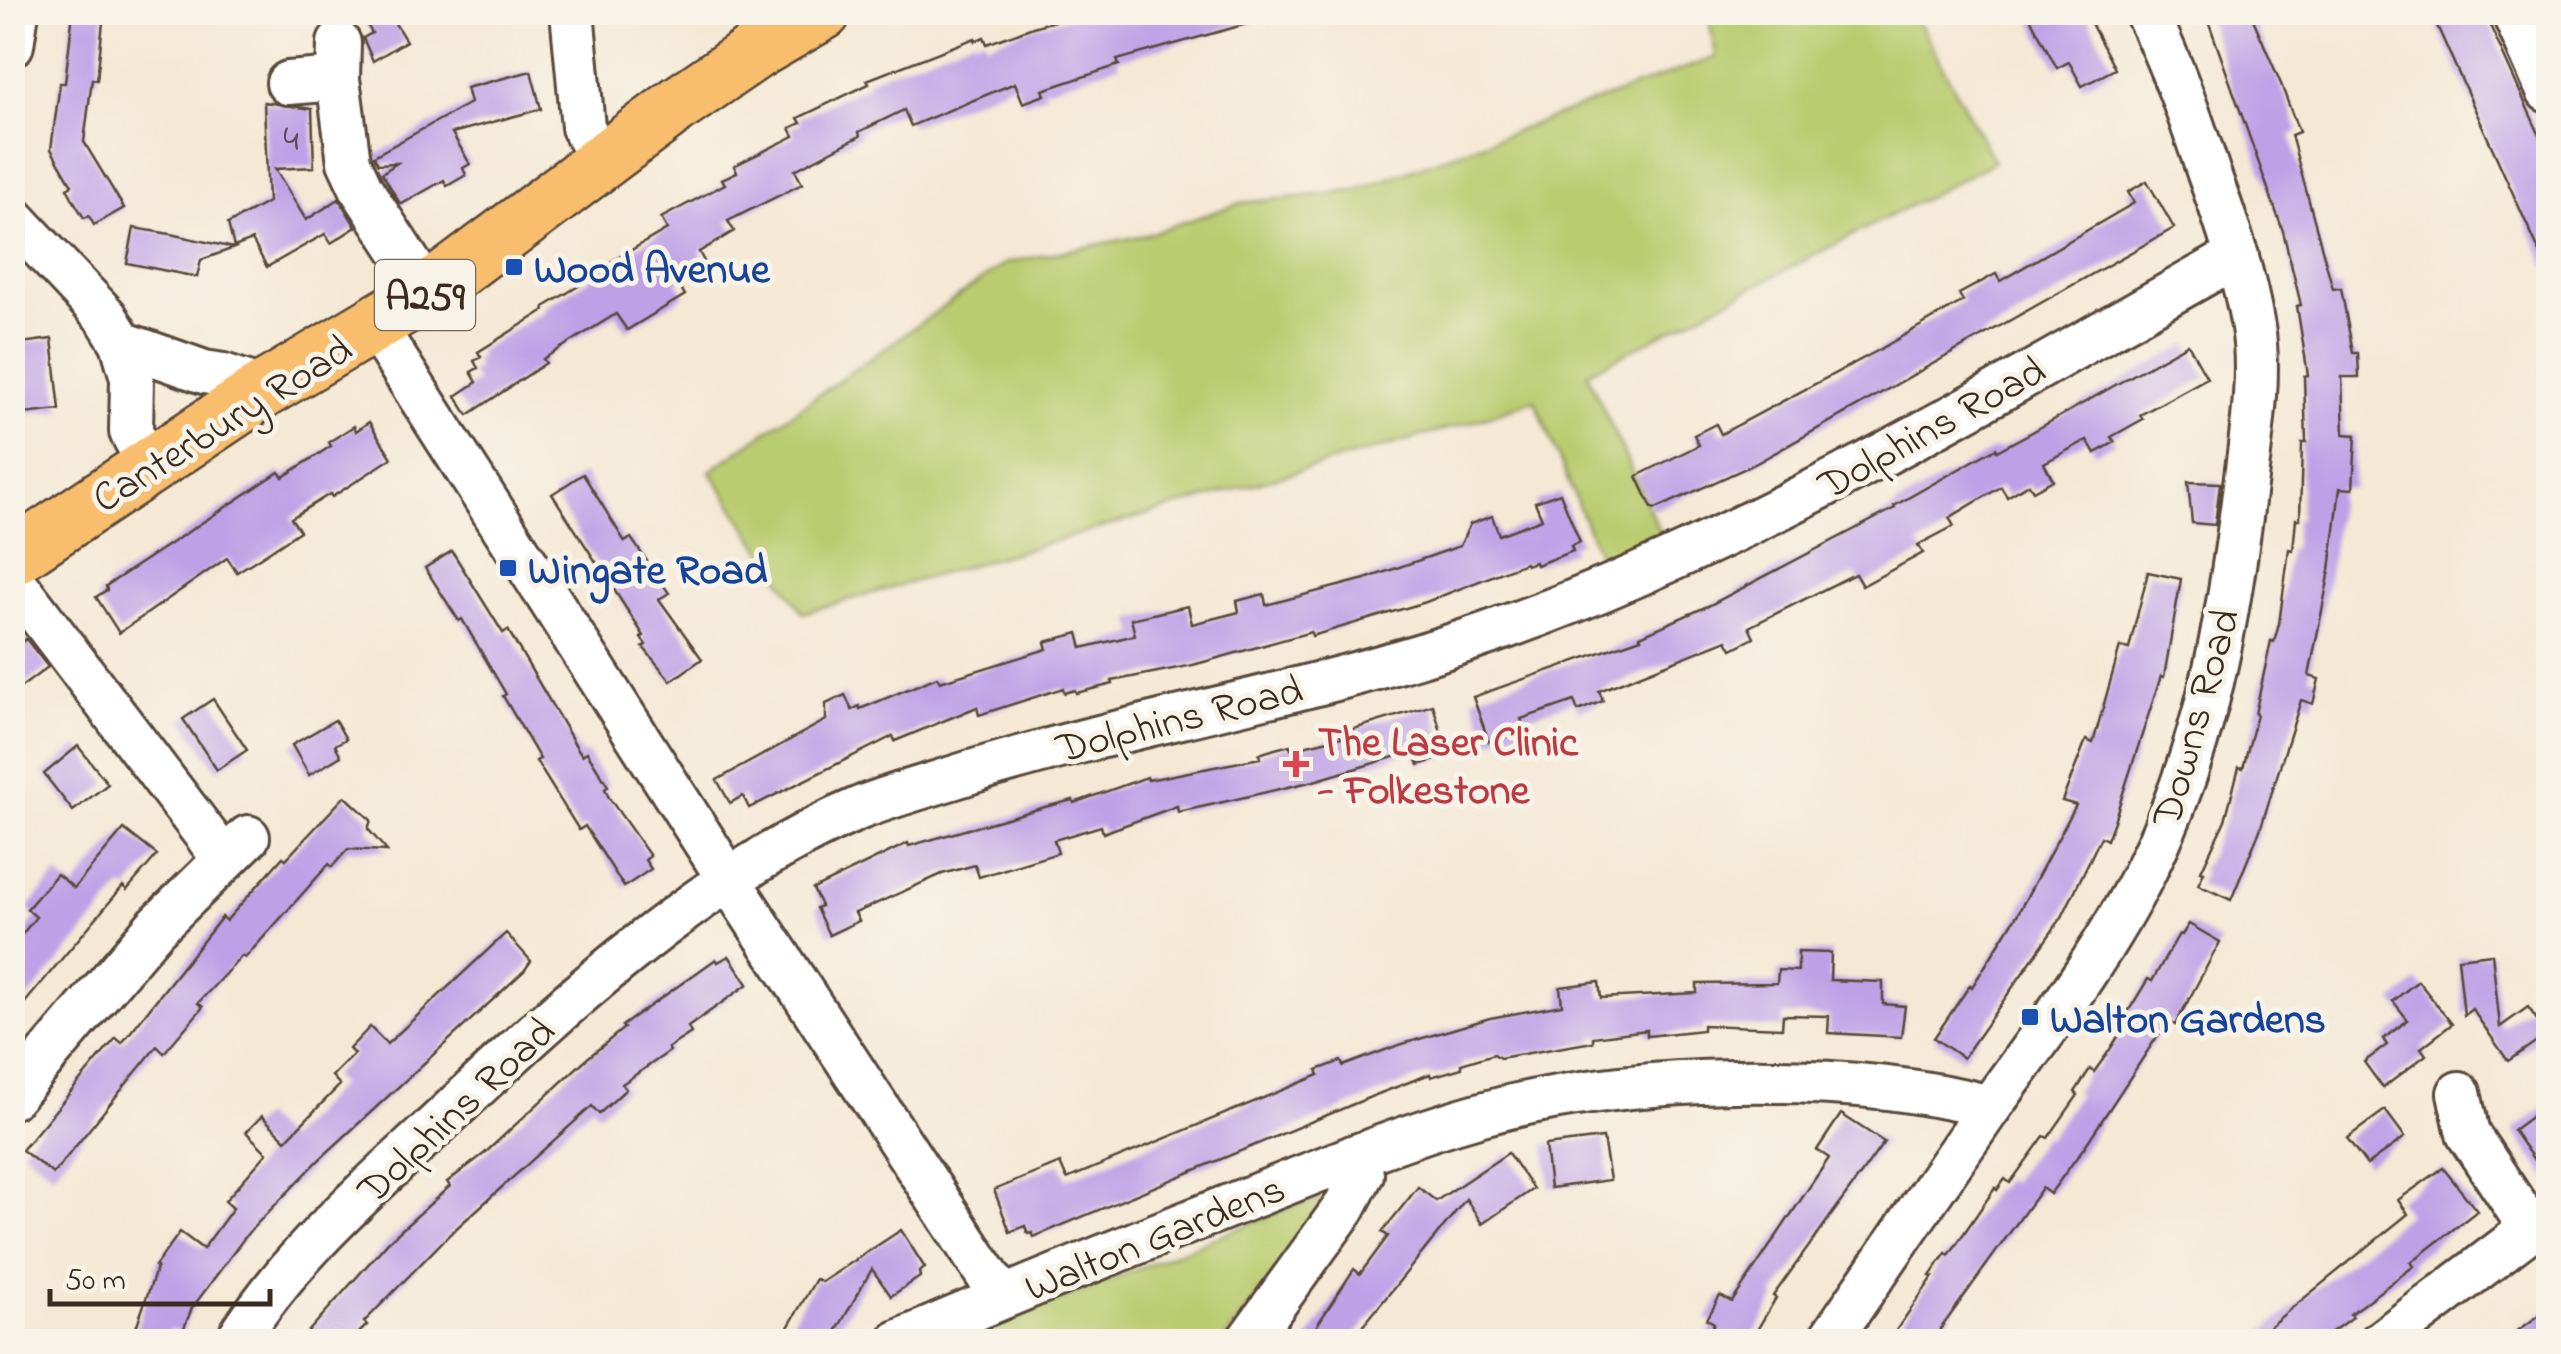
<svg xmlns="http://www.w3.org/2000/svg" width="2561" height="1354" font-family="'Indie Flower',sans-serif">
<rect width="100%" height="100%" fill="#f7f3e8"/>
<filter id="ink" filterUnits="userSpaceOnUse"><feTurbulence type="fractalNoise" baseFrequency=".01" numOctaves="2"/><feDisplacementMap in="SourceGraphic" scale="20" xChannelSelector="R" yChannelSelector="G"/><feConvolveMatrix kernelMatrix="1 2 1 2 8 2 1 2 1" color-interpolation-filters="sRGB"/></filter>
<filter id="wash" filterUnits="userSpaceOnUse"><feTurbulence type="fractalNoise" baseFrequency=".0048" numOctaves="4" result="noise"/><feDisplacementMap in="SourceGraphic" scale="40" xChannelSelector="R" yChannelSelector="G"/><feGaussianBlur stdDeviation="2.25" result="paint"/><feColorMatrix in="noise" values="0 0 0 0 0 0 0 0 0 0 0 0 0 0 0 0 0 1.4 0 .05"/><feComposite in="paint" operator="in"/></filter>
<g filter="url(#wash)">
<rect width="100%" height="100%" fill="#f5e8d4"/>
<g fill="#bacc70" stroke="#7a7b47" stroke-width="2.5">
<path d="M1708,13h206l80,149 -407,211 75,164 -61,24 -66,-161 -60,21 -672,192 -93,-142 296,-208 139,-28 96,-32 113,-12 362,-134z"/>
<path d="M1324,1200l-24,39 -76,102 -269,1 344,-138z"/>
</g>
<g id="blocks">
<g fill="#bea0e7">
<path d="M73,12h31l-7,68 -5,-1 -8,63 40,66 -30,17 -5,-9 -5,2 -9,-15 -8,-15 5,-3 -21,-36 9,-66h5z"/>
<path d="M359,12h29l18,29 -33,20 -10,-23 9,-5z"/>
<path d="M1086,12h174l1,8 -144,40 2,5 -76,25 2,5 -22,8 -8,-20 -104,43 -7,-16 -45,22 1,4 -65,34 7,14 -74,37 6,10 -35,21 7,13 -29,17 8,13 -58,35 -11,-16 -73,45 3,4 -78,52 -12,-19 21,-14 -6,-10 7,-4 -4,-7 7,-4 -3,-5 67,-42 -1,-3 64,-39 -2,-3 61,-36 -6,-11 64,-34 -3,-5 15,-7 -3,-6 60,-30 -4,-8 11,-5 -3,-5 71,-34 -2,-4 108,-42v3l9,-4 3,7 46,-17z"/>
<path d="M2027,12h58l30,57 -33,17 -13,-24 -12,6z"/>
<path d="M2205,12h45l31,72 18,48 -8,3 42,154 8,-1 12,65h5l1,24h-17l2,57 12,1 -3,54 -13,-1 -10,82 -21,106 10,3 -6,25 -12,-4 -41,130 -29,70 -33,-15 6,-13 -3,-1 24,-51 14,-53 4,1 14,-53 -2,-1 16,-73 3,1 5,-18 10,-75 4,1 3,-31h4l2,-76h4l-2,-67 4,-1 -11,-69 4,-1 -18,-74z"/>
<path d="M2448,12h36l64,142v117l-114,-252z"/>
<path d="M531,71l10,38 -89,24 18,31 -7,4 3,7 -19,11 -3,-6 -42,24 -3,-2 -17,-29 15,-10 -19,1 -4,-8 96,-53 -4,-15z"/>
<path d="M264,102l48,7 2,58 -39,2 31,51 33,-21 17,28 -25,16 -6,-9 -58,33 -15,-27 -18,7 -6,-23 40,-22z"/>
<path d="M2147,181l27,47 -419,236 -99,45 -4,-1 -15,-32 62,-31 -5,-10 22,-11 5,10 156,-83 86,-50 -4,-7 37,-20 4,7 134,-78 -6,-11z"/>
<path d="M134,228l36,6 64,14 -33,12 -4,17 -70,-14z"/>
<path d="M52,339l8,71 -36,4 -11,-70z"/>
<path d="M2188,344l19,34 -67,37 3,4 -32,18 4,5 -20,11 -8,-13 -43,23 9,17 -20,11 -4,-7 -22,13 -6,-10 -52,31 5,8 -36,19 5,8 -61,33 -7,-12 -106,53 5,11 -22,11 -5,-9 -128,51 4,10 -25,10 -4,-10 -53,18 4,11 -36,12 -16,-45 168,-59 -1,-2 70,-31 185,-97 -1,-2 102,-58 1,3 37,-20z"/>
<path d="M369,422l23,36 -60,39 -2,-3 -39,24 9,13 -33,22 -30,19 -10,-14 -108,75 -23,-36 11,-7 -1,-4 173,-114 4,5 48,-31 -2,-4 25,-16 2,5z"/>
<path d="M583,474l42,68 6,-4 38,55 -10,6 43,60 -31,22 -28,-34 3,-2 -5,-7 3,-2 -92,-142z"/>
<path d="M2188,482l32,1 -5,42 -23,-2z"/>
<path d="M1560,493l20,49 -9,4 2,5 -37,14 -1,-3 -9,3 -1,-2 -99,39 -114,34 -1,-4 -118,33 -81,16 1,3 -37,9 -1,-3 -11,3 -1,-5 -84,27 -2,-8 -82,34 -2,-5 -144,72 -6,-12 -13,7 -13,-23 109,-60v-16l19,-9 7,15 7,-4 1,3 77,-32 3,5 107,-33 -2,-7 33,-9 4,15 53,-13 -4,-16 57,-13 4,18 47,-12 -2,-11 27,-7 2,11 99,-26 95,-33 10,-22 22,-8 7,19 43,-16 -7,-17z"/>
<path d="M452,551l51,82 5,-3 68,116 6,9 5,-3 21,34 -3,3 4,9 41,58 -5,4 6,9 -27,18 -39,-61 -6,4 -43,-69 4,-2 -37,-63 3,-2 -44,-75 -3,2 -34,-53z"/>
<path d="M2148,572l33,7 -17,98 -3,-1 -47,145 -7,19 -6,-3 -39,80 -99,141 -29,-20 36,-53 2,2 45,-72 59,-110 -14,-4 24,-61 7,3 27,-96 9,2z"/>
<path d="M26,639l22,28 -36,27v-44z"/>
<path d="M213,699l34,51 -30,20 -34,-51z"/>
<path d="M1433,705l15,51 -29,9 -4,-12 -11,1 -90,27 -108,25 -28,6 -1,-6 -74,27 -2,-7 -47,14 4,13 -53,16 -26,8 -4,-12 -33,9 -87,39 4,8 -30,14 -13,-27 5,-2 -8,-17 95,-46 1,3 136,-39 28,-7 1,3 73,-26 1,3 112,-22 -1,-4 16,-5 15,-4 1,4 50,-12 -1,-4z"/>
<path d="M335,720l11,19 -11,6 6,11 -32,19 -17,-30z"/>
<path d="M78,746l30,38 -35,27 -29,-37z"/>
<path d="M345,796l26,24 -3,9 19,22 -39,-2 -16,18 -3,-3 -84,94 -3,-2 -44,47 5,4 -39,46 -7,-7 -104,128 -31,-24 94,-112 6,5 100,-126 4,4 57,-64 3,2z"/>
<path d="M124,829l33,26 -30,35 -4,-4 -111,132v-71l24,-30 -9,-8 30,-35 17,14z"/>
<path d="M2189,924l31,18 -45,83 -7,-5 -83,126 -35,48 -8,-6 -111,154h-43l45,-65 -3,-1 16,-23 3,2 46,-67 2,2 8,-11 5,4 34,-47 4,2 30,-43 -3,-3 15,-23 4,3 15,-21 15,-24 -4,-2 28,-46 4,2 27,-47 3,1z"/>
<path d="M506,933l25,28 -7,10 -205,189 -71,73 -56,75 -10,25 -12,-4 -5,13h-34l26,-75 -2,-1 25,-34 23,17 30,-41 -8,-7 42,-48 -21,-21 16,-16 24,24 54,-55 -8,-9 22,-22 -5,-5 21,-22 17,17z"/>
<path d="M1798,952l33,1 -1,27 53,2v22l22,2 -4,31 -73,-4 1,-17 -46,-1 -1,13 -79,-3v5l-56,6v-6l-54,7v5l-93,16 -6,-4 -33,10 1,4 -31,9 -1,-3 -57,22 -339,141 -2,-4 -4,1 -3,-8 -15,6 -16,-42 66,-27 7,16 252,-104 -2,-5 24,-9 2,5 53,-20 94,-28 72,-13 -2,-18 39,-5 2,16 96,-5v-9l80,-1 1,-13 20,1z"/>
<path d="M2492,954l8,73 28,-20 19,27 -39,27 -36,-52 -8,6 -6,-57z"/>
<path d="M729,956l19,28 -60,43 3,6 -23,15 2,3 -48,33 4,5 -27,25 -7,-8 -142,128 -86,88 3,3 -17,17h-51l89,-100 62,-56 -3,-4 38,-29 99,-92 40,-33 -2,-2 94,-67 2,3z"/>
<path d="M2418,981l34,43 -31,24 5,7 -43,33 -19,-26 23,-17 -4,-6 25,-19 -15,-19z"/>
<path d="M2548,1104v76l-35,-50z"/>
<path d="M2385,1110l20,27 -38,28 -20,-27z"/>
<path d="M1841,1114l43,28 -111,154 3,2 -26,44h-46l10,-19 -7,-4 13,-23 12,6 97,-144 -12,-8z"/>
<path d="M1603,1138l7,42 -60,8 -5,-43z"/>
<path d="M1508,1153l25,36 -51,35 -16,-25 -116,143h-44l48,-73 6,5 28,-38 -6,-4 36,-45 18,14z"/>
<path d="M2443,1168l34,43 -66,51 3,4 -64,48 2,3 -34,25h-68l158,-128 -10,-14z"/>
<path d="M901,1230l24,38 -6,4 1,5 -29,19 -19,-27 -42,73h-25l-19,-11 30,-52 6,3z"/>
<path d="M2548,1309v33h-46z"/>
</g>
</g>
</g>
<g filter="url(#ink)">
<use href="#blocks" fill-opacity="0" stroke="#574639" stroke-width="2.5"/>
<g fill="none" stroke-linecap="round" stroke-linejoin="round">
<defs>
<g id="minor">
<path d="M572,12l11,115 18,36"/>
<path d="M2513,12l35,79"/>
<path d="M12,45l5,-33"/>
<path d="M338,79l11,83 13,28 66,102"/>
<path d="M288,83l50,-4 1,-36"/>
<path d="M12,217l94,100 16,26 10,35 -1,54 18,32"/>
<path d="M374,325l355,555 272,416"/>
<path d="M122,343l82,29 19,3 42,14"/>
<path d="M12,579l212,280"/>
<path d="M2459,1093l9,41 62,94"/>
<path d="M12,1097l143,-169 93,-91"/>
<path d="M236,1342c55,-89 139,-159 214,-230 115,-110 262,-242 410,-304 36,-14 74,-24 111,-36 171,-52 349,-80 518,-139 264,-92 505,-241 748,-377"/>
<path d="M898,1342c110,-48 220,-92 331,-136 82,-32 164,-67 249,-91 148,-42 364,-46 512,-8"/>
<path d="M1247,1342l97,-134 18,-34 -7,-18"/>
<path d="M1828,1342c53,-77 106,-154 159,-231 56,-78 115,-154 158,-240 61,-121 84,-253 100,-386 6,-49 16,-109 8,-158 -9,-53 -26,-103 -44,-153 -18,-55 -37,-110 -63,-162"/>
<path d="M2381,1342l167,-126"/>
</g>
<path id="highway" d="M12,558l253,-169 163,-97 252,-189 76,-52 67,-39"/>
</defs>
<use href="#minor" stroke="#574639" stroke-width="48"/>
<use href="#highway" stroke="#574639" stroke-width="60"/>
<use href="#minor" stroke="#fff" stroke-width="42"/>
<use href="#highway" stroke="#f9be6d" stroke-width="55"/>
</g>
</g>
<g fill="#1a4fb4" stroke="#f7f3e8" stroke-width="4">
<rect x="504" y="257" width="20" height="20" rx="5"/>
<rect x="498" y="558" width="20" height="20" rx="5"/>
<rect x="2020" y="1007" width="20" height="20" rx="5"/>
</g>
<path fill="#e0444e" stroke="#f7f3e8" stroke-width="4" d="M1291 749h10v10h10v10h-10v10h-10v-10h-10v-10h10z"/>
<g text-anchor="middle" stroke-width="10" stroke-linejoin="round" paint-order="stroke">
<g font-size="38" fill="#5c4850">
<text x="291" y="150">4</text>
</g>
<rect fill="#f7f3e8" stroke="#73665b" stroke-width="2.5" x="375" y="260" width="100" height="70" rx="8"/>
<g font-size="40" font-weight="bold" fill="#3b2a1e">
<text x="425" y="309">A259</text>
</g>
<g font-size="42" font-weight="bold" fill="#164399" stroke="#f7f3e8" text-anchor="start">
<text x="534" y="282">Wood Avenue</text>
<text x="528" y="583">Wingate Road</text>
<text x="2050" y="1032">Walton Gardens</text>
</g>
<g font-size="42" fill="#3b2a1e" stroke="#f7f3e8">
<text transform="translate(221 422) rotate(-32)" y="15">Canterbury Road</text>
<text transform="translate(1931 426) rotate(-29)" y="15">Dolphins Road</text>
<text transform="translate(1179 717) rotate(-14)" y="15">Dolphins Road</text>
<text transform="translate(2194 717) rotate(-74)" y="15">Downs Road</text>
<text transform="translate(455 1109) rotate(-43)" y="15">Dolphins Road</text>
<text transform="translate(1154 1236) rotate(-22)" y="15">Walton Gardens</text>
</g>
<g font-size="42" font-weight="bold" fill="#be3a42" stroke="#f7f3e8" text-anchor="start">
<text x="1318" y="755">The Laser Clinic<tspan x="1318" dy="48">- Folkestone</tspan></text>
</g>
</g>
<rect width="2561" height="1354" fill="none" stroke="#f7f3e8" stroke-width="50"/>
<path d="M50 1289v15h220v-15" fill="none" stroke="#3b2a1e" stroke-width="5"/>
<text x="65" y="1289" font-size="30" fill="#3b2a1e" stroke="#f7f3e8" stroke-width="8" paint-order="stroke">50 m</text>
</svg>
